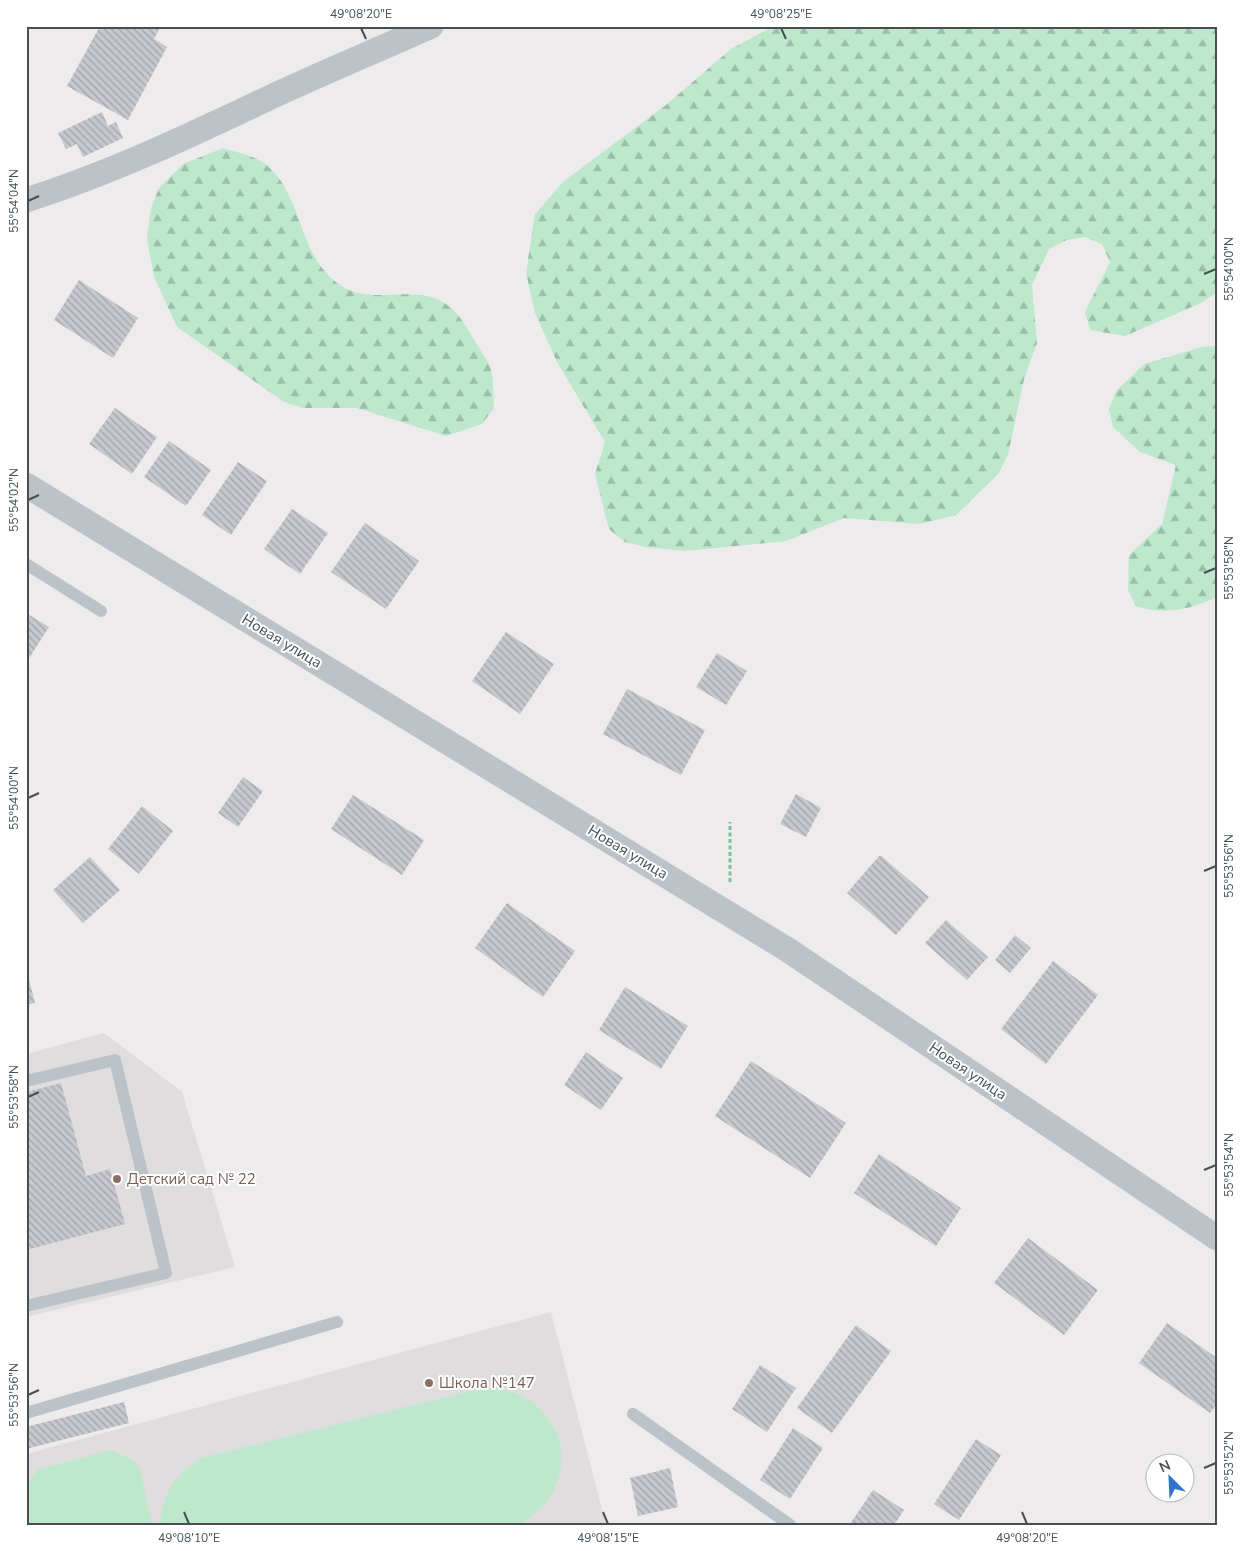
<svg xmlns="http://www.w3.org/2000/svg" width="1243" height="1551" font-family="'Nunito Sans',sans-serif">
<defs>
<pattern id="forest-firs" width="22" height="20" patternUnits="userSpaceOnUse" patternTransform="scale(1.25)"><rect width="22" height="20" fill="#bde8cc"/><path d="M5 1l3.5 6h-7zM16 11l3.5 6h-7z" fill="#9bbea8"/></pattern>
<pattern id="building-back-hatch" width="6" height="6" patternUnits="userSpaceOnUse" patternTransform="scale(1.25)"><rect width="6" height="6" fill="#c7c8ce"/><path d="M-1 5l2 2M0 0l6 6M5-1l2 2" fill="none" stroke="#a3a5aa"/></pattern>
</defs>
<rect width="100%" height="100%" fill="#eeebec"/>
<g fill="#dfdddd">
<path d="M104,1033l78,59 53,175 -209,50v-263z"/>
<path d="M551,1312l55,213h-580v-71z"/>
</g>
<g fill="url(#forest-firs)">
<path d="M774,26h443v266l-16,11 -76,33 -35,-6 -5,-18 25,-50 -8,-18 -17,-7 -18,3 -18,9 -17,36 5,58 -13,36 -16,76 -9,18 -43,42 -36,9 -76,-6 -58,23 -101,10 -40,-4 -20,-5 -16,-13 -14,-55 10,-32 -48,-80 -22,-49 -9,-40 9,-59 29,-33 102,-76 65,-56z"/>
<path d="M223,148c12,4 29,7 39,14 38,25 35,82 67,114 29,29 57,15 93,19 29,4 41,25 54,48 5,8 10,15 14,23 4,12 3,29 4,42l-12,16 -36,12 -89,-28h-54l-19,-6 -107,-75 -23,-50 -7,-38 4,-31 8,-20 24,-24z"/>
<path d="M1217,346v251c-26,12 -54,19 -81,9l-8,-16 1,-35 33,-31 14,-59 -36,-13 -27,-25 -4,-18 7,-18 28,-27 58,-17z"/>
</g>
<g fill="#bde8cc">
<path d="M486,1387c80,4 104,97 34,137l-360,1c2,-30 15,-52 41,-67z"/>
<path d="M111,1450l23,11 6,8 12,56h-121l-5,-22v-15l13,-19z"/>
</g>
<g fill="url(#building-back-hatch)">
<path d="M100,26h61l-7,13 13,8 -39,73 -61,-34z"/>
<path d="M102,112l6,14 8,-4 7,16 -40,19 -6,-13 -11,5 -8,-16z"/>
<path d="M79,280l59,38 -25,40 -59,-38z"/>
<path d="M115,408l42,29 -25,37 -43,-30z"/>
<path d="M169,441l42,29 -25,36 -42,-29z"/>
<path d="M238,462l29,19 -36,54 -29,-20z"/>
<path d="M292,509l36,24 -28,41 -36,-25z"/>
<path d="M365,523l54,38 -33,48 -55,-37z"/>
<path d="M26,613l23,14 -23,36z"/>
<path d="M506,632l48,32 -34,50 -48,-33z"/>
<path d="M717,653l30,18 -21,34 -30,-18z"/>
<path d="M627,689l78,41 -24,45 -78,-41z"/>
<path d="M243,777l20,14 -25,36 -20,-14z"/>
<path d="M796,794l25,14 -15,29 -26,-13z"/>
<path d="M353,795l71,45 -22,35 -71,-46z"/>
<path d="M142,806l31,25 -34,43 -31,-25z"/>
<path d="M880,855l49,42 -33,38 -49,-42z"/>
<path d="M90,857l30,33 -37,33 -30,-33z"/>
<path d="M507,903l68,48 -32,46 -68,-49z"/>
<path d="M946,920l42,37 -21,23 -42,-37z"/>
<path d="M1015,935l16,13 -21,25 -15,-13z"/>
<path d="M1053,961l45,34 -52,69 -45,-35z"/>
<path d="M28,976l7,27 -9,2v-28z"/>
<path d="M625,987l63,39 -27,43 -62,-39z"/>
<path d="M586,1052l37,26 -22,32 -37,-25z"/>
<path d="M751,1061l95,62 -36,55 -95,-62z"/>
<path d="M61,1083l25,93 24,-7 15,55 -99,26v-158z"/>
<path d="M879,1154l82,54 -25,38 -82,-53z"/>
<path d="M1028,1238l70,52 -34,45 -70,-52z"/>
<path d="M1167,1323l50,35v46l-7,9 -71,-50z"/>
<path d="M856,1325l35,26 -59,82 -35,-25z"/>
<path d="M760,1365l36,23 -29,44 -35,-23z"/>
<path d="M124,1402l5,21 -103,26v-22z"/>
<path d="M793,1428l30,20 -33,51 -30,-19z"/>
<path d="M976,1439l25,16 -42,65 -25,-16z"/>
<path d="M670,1468l8,39 -40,9 -8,-38z"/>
<path d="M873,1490l31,20 -10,15 -44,-1z"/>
</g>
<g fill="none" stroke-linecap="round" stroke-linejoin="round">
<path stroke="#7ac29c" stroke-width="3" stroke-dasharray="4 2.5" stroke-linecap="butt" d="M730,882v-60"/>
<g stroke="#bbc3c9" stroke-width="12">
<path d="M26,564l75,47"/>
<path d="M26,1081l89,-21 51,213 -140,33"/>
<path d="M26,1413l311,-91"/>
<path d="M633,1414l157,111"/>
</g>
<g stroke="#bbc3c9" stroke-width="25">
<path d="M26,200c85,-27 165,-65 245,-103 53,-25 107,-47 160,-71"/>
<path d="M26,485l762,465 429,288"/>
</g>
</g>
<path fill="none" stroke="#464f56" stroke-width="2" d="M361,28l5,11M781,28l5,11M28,201l11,-5M1204,274l12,-5M28,500l11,-5M1204,573l12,-5M28,798l11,-5M1204,871l12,-5M28,1097l11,-5M1204,1170l12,-5M28,1395l11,-5M1204,1468l12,-5M184,1512l5,12M603,1512l5,12M1022,1512l5,12"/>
<g fill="#8d6e63" stroke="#fff" stroke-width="2">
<circle cx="117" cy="1179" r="5"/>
<circle cx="429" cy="1383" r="5"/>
</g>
<g text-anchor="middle" stroke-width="4" stroke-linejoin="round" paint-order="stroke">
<g font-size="15" fill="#464f56" stroke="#fff">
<text transform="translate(282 641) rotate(31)" y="5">Новая улица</text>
<text transform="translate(628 852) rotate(31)" y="5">Новая улица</text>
<text transform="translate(968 1071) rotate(34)" y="5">Новая улица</text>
</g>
<g font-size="15" fill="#785e54" stroke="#fff" text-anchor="start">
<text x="127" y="1184">Детский сад № 22</text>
<text x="439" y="1388">Школа №147</text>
</g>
</g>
<rect width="1243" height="1551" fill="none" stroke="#ffffff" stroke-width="55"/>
<g transform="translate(1170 1478) rotate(336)"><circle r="24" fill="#ffffff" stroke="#b5b9bb"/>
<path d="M0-4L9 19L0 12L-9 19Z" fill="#2d75c7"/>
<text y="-8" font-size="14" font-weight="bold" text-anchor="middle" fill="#464f56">N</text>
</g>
<rect x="28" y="28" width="1188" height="1496" fill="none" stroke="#464f56" stroke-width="2"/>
<g font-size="12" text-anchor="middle" fill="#464f56">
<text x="361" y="18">49°08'20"E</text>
<text x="781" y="18">49°08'25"E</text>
<text transform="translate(14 201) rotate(-90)" y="4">55°54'04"N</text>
<text transform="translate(1229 269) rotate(-90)" y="4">55°54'00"N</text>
<text transform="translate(14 500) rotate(-90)" y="4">55°54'02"N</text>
<text transform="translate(1229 568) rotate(-90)" y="4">55°53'58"N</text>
<text transform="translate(14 798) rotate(-90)" y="4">55°54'00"N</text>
<text transform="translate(1229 866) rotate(-90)" y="4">55°53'56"N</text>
<text transform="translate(14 1097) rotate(-90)" y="4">55°53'58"N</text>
<text transform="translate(1229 1165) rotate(-90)" y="4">55°53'54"N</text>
<text transform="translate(14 1395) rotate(-90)" y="4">55°53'56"N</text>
<text transform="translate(1229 1463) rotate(-90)" y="4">55°53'52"N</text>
<text x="189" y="1542">49°08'10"E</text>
<text x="608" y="1542">49°08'15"E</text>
<text x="1027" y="1542">49°08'20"E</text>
</g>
</svg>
